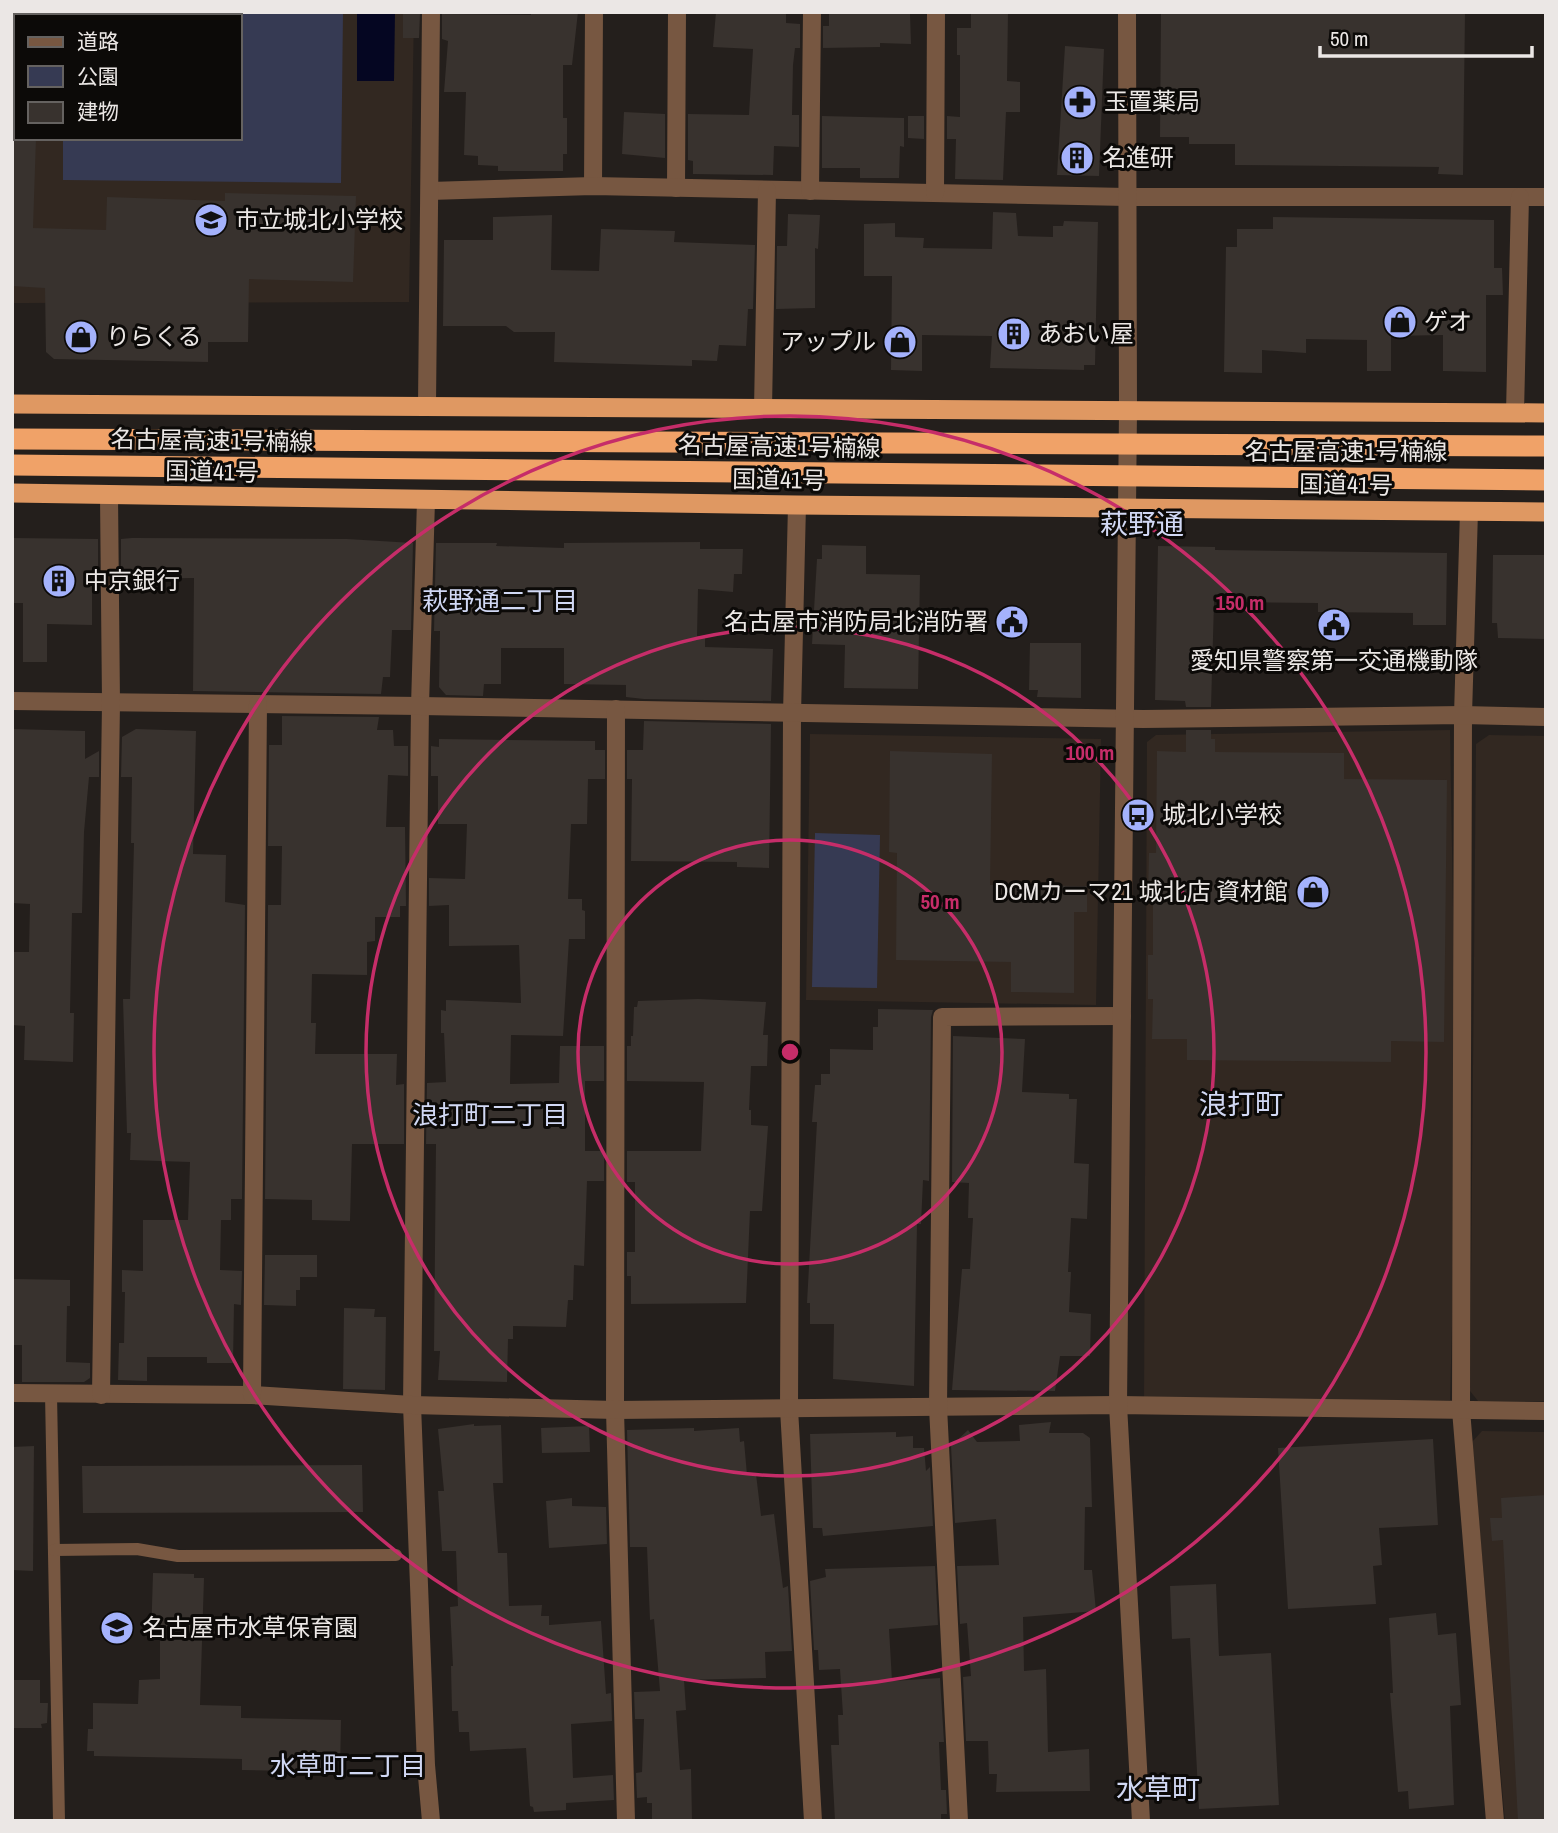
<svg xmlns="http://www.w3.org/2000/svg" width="1558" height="1833" font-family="'Archivo Narrow','Noto Sans JP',sans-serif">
<rect width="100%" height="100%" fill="#241f1c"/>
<g fill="#322821" fill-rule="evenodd">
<path d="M12,12h402l-5,290 -397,1zM16,16h224v122h-224z"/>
<path d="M1450,730l7,413 -7,257 -306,6 3,-664 9,-7z"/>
<path d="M810,734l291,5 -5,266 -290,-5z"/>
<path d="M1489,735l57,1v665h-68l-8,-10 6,-647z"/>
<path d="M1482,1431l64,1v389h-41l-33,-379z"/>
</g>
<g fill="#363a53">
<path d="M65,12h278l-2,171 -278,-3v-42h177v-122h-176z"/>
<path d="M815,833l65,2 -3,153 -65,-1z"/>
</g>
<path fill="#050622" d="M357,12h38l-1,69h-37z"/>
<g fill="#38322e">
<path d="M403,12l17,1 -1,25h-16z"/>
<path d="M531,12h47l-6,53h-9v53h4v36h-4v17h-65v-5l-20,-1v-9l-14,-1 2,-63h-22l4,-51 -6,-2v-25l89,1z"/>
<path d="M716,12h70v11l14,1v24h-5l-2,17 -1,50h7v32l-25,-1 -1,29 -80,-1v-13l-5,-1v-46l61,1 4,-66 -40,-2z"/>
<path d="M829,12l81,2 1,30 -31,-1v4l-57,1v-22h6z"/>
<path d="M971,12h37l-1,69 13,1v30h-14l-3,68 -48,-1 1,-40h-9v-23l13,1v-62h-3v-27h14z"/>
<path d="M1161,12h304l-2,163 -25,-1 1,-7 -204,-2v-21h-46v-7h-29z"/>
<path d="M1065,46l39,3 -5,127 -42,-1z"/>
<path d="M624,112l41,2v44l-43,-4z"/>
<path d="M822,116l82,2v29l-4,-1 -1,32h-39v-10h-38z"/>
<path d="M908,116h16v23l-16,-1z"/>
<path d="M12,138h24l-3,90 73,2 1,-33 118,4v-8l131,3 -3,86 -104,-3 -1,63h-40v20l-154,-3 -8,-7 -1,-64 -33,-2z"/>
<path d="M993,212l23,1 2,23 35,1v-11h10l1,-5 34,1 -3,143h-11v5l-94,-2 2,-32 -70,-1v36l-31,-1 1,-94h-28v-52l31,-1v14l29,1 -1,10 69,1z"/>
<path d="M788,214l32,1 -2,34 -3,-1v60l-39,1 1,-63h10z"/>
<path d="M552,215l-1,55 48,1 2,-42 74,2 -1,11 81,3 -2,64h-5l-2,37 -27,-1 -2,16 -25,-1v6l-138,-4 1,-30h-41l-8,-6h-63l1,-86h49v-23z"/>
<path d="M1273,217l221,3v48h8l1,27h-17v77l-43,-1v-36l-52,1v35h-24v-31l-61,-1v14l-44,-3v23l-38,-1 2,-125h11v-18h36z"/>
<path d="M12,538l86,1v41h-6v45l-45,-1v38h-24v-59h-11z"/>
<path d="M132,538l215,1 66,4 -2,87h-19l-2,47h-7l-2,17 -188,-3 1,-113 -73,1v-40z"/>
<path d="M700,542v7h43l-1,25h-8l-1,18 -35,-3 -1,47h8v11l68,2 -2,52 -127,-2 -18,-2v-12l-62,-1v-36h-63v36h-17l-1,12 -37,-1 -7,-8 1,-56h-6l2,-88h61l-1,3 68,2v-5z"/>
<path d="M822,545l44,1v28l54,1 -2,114 -74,-1 1,-43 -33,-1 5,-85h5z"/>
<path d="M1158,546l57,1v3l232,3 -1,72h-33v-12l-95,-1v-9l-104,-1 -3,105h-25l-1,-6 -30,-1z"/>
<path d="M1493,555h53v84l-48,-1 -1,-15h-5z"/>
<path d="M1030,643h51v55l-44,-1 1,-7h-9z"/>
<path d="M282,716l97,1 -2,13h16l1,16h14v30l-20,-1 -2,52h19l1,79h-6v11h-25v24l-8,1v33l-55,-1 -1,49h5l-1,31h82l-1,31 8,-1v60h-52l-2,77 -38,-1v-20l-47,-1 3,-294h13l1,-59h-14l1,-101h13z"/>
<path d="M644,721l127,3 -2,144 -32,-1v-5l-106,-1 1,-82h-5v-29h16z"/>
<path d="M12,729l73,2v28l14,-8v26h-10l-5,55 -2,81h-10l-2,100h4l-1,49 -49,-2 1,-34 -13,-1 2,-73h15l1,-48 -18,-1z"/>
<path d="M136,729l60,2 -3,123 33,1 -1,47 20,3 -3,294h-11v21h-10l-1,50 22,1 -1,34 -7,-1 -1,59h-26v-6h-60v24l-29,-1 1,-37h5l1,-51h-3v-22l21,1v-51h45l2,-58 -60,-2 1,-27h-4l-4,-134h7l4,-156h-3l1,-66h-11l1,-40z"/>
<path d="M1186,730h25v9h4v13l129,1v26l103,1 -3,262 -53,-1v21l-204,-2v-21h-35l1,-40h-5v-44h5v-57h-5l1,-45h7l1,-102 29,1z"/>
<path d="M439,739l156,2v9h10v29h-17l-1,45h-16l-3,75h14v11l3,1v28h-16l-6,97 -52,-1 -1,49 49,-1 1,-37h44v35h-19v70h19v30h-17l-3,85 -10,-1 -1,35h-5l-2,27 -53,-1v13h-5l-1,43 -69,-2 2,-29h-6l2,-207h-10l1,-61 19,-1 -2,-49h-3v-23l5,1v-11l75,3 -2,-58 -70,1v-41l-20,1v-28l36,1 2,-55h-29v-48h-7v-30l8,1z"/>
<path d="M890,751l102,3 -2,131 97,1v26h-13v81l-63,-1v-30l-115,-2 1,-107 -8,-1z"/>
<path d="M698,999l68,3 -3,33h5l-1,31h-16l-2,44h2v15l17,1 -6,85h-12l-4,92 -115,1v-28h-4v-24h8v-70h-8v-31h74l3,-69 -77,-1v-35h4v-10h2l1,-29h3l1,-6z"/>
<path d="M878,1009l55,1 -2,7 -2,164 -6,-1 -2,44h-4l-3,162 -81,-7 1,-55h-24v-21h-3l10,-181h-5l3,-37h6v-11h9v-25l43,1v-23h5z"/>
<path d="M953,1036l72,3 -3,53 47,2v5h8l-3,64 15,1 -2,55 -16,-1 -3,54h3l-2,40 22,2 -1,42h-30l-5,35 -103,-1 10,-121h8l3,-51h-5l1,-35 -17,-1z"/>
<path d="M265,1255h52v22h-17v13h-4v16l-32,-1z"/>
<path d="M12,1279l58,1v26h-3l-1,56 24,1v15l-6,4h-62v-37h-10z"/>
<path d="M344,1308l31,1 -1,8h12l-1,73 -42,-1z"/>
<path d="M1051,1422l-2,11h34l7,5 2,69h-7l-1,63h8l4,41 -73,6 1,54 22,-2 2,83 41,-3 1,42 -94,1 1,-18h-8l-1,-33h-22l-3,-64 8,-1 -4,-53 -7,1 -3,-58 42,-1 -3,-46 -41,4 -4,-77 17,-16 9,12 43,-1 -1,-16z"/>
<path d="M474,1424v2l27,-1 2,58h-10l5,70h9l2,53 33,-1 -1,11h8v9l52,-4 5,73 5,-1 1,28 -41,3 2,54 40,-3 1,25 -48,3v7l-32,2 -1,-5 -3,-1 -4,-58 -56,3 -1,-19h-10l-1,-21h-6l-1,-45h2l-3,-59 8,-1 -2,-55h-14l-4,-60h6l-6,-62z"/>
<path d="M589,1426l1,26 -48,1 -1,-25z"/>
<path d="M694,1428v3l45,-3 1,14 4,-1 3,34 9,-1 5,42 13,-2 9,74 5,-2 4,65 -27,1 1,26 -82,2 2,30 -10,1 4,59 11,-1 1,52h-40v-18h-5v-6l-10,1 -1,-25 6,-1 2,-53h-9l-1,-27 26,-1 -6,-72 -4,1 -3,-73h-17l-3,-117z"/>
<path d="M896,1432v5l17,-1v12h11l2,23 4,-4 3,59 -110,10 -1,-8h-9l-3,-94z"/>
<path d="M1433,1439l5,86 -59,3 3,37 -9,1 3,38 -88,5 -10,-161z"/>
<path d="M34,1446l-1,125 -21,-1v-123z"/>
<path d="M362,1465l1,47 -280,1 -1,-47z"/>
<path d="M1546,1495v326h-28l-15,-281 -11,1 -2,-23h12l-1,-20z"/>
<path d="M572,1498v8l34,1 1,37 -58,4 -3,-47z"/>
<path d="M935,1566l3,59 -49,4 3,52 48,-3 4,64h-5l2,48h5l1,24h-6v7h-106l-4,-76h8l-1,-30h5l-3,-46 -21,1 -1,-20h-4l-4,-69 16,-4 -1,-8z"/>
<path d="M153,1573l41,1v4h10l-4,127 41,1v12l100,2 -1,52 -98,-2v-11l-148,-3v-5h-7l1,-22h5v-26l45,1 1,-24 21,-1v-40h-9z"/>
<path d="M1216,1584l3,72 52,-3 8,152 -80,4 -9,-171 -18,1 -2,-53z"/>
<path d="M1436,1613l2,22 18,-2 5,72 -11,1 4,99 -45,4 -1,-18 -10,1 -8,-99h3l-4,-75z"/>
<path d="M12,1680h28v23h8l-1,20 -6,1 1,4h-30z"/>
</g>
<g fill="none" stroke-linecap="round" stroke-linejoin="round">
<g stroke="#775741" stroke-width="12">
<path d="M51,1394l8,427"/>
<path d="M54,1550l83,-1 41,7 218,-1"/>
</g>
<g stroke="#775741" stroke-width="18">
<path d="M593,186l1,-174"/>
<path d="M676,188l1,-176"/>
<path d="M430,191l163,-5 534,11h419"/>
<path d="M810,191l2,-179"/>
<path d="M935,193l1,-181"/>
<path d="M427,405l4,-393"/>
<path d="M763,409l4,-219"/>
<path d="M1515,413l5,-216"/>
<path d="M426,500l-6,206 -8,699 14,360 5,56"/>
<path d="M797,505l-5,209 -3,695 24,412"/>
<path d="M1469,511l-6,204 -2,695 34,411"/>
<path d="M12,701l408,5 723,13 320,-4 83,2"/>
<path d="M616,709l-1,701 11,411"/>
<path d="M12,1393l240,2 160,10 203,5 503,-5 428,6"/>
<path d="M101,1395l10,-692 -2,-208"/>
<path d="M252,1395l6,-691"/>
<path d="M959,1821l-21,-414 4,-390 180,-1"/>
</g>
<path stroke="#775741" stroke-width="18" d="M1127,12l1,398 -10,995 23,416"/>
<g stroke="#df9862" stroke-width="19">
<path d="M12,404l1534,9"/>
<path d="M12,493l785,12 749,7"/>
</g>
<g stroke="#f0a268" stroke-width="21">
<path d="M12,439l1534,7"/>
<path d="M12,465l1534,15"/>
</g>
</g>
<g fill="none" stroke="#c62d69" stroke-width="3.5">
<circle cx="790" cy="1052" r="212"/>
<circle cx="790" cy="1052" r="424"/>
<circle cx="790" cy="1052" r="636"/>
</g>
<defs>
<symbol id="pharmacy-disc" viewBox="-11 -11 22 22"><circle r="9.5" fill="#a4b2fc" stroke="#0c0a08"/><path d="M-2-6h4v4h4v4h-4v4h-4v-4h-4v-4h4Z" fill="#111"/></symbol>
<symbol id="building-disc" viewBox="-11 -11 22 22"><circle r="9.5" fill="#a4b2fc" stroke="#0c0a08"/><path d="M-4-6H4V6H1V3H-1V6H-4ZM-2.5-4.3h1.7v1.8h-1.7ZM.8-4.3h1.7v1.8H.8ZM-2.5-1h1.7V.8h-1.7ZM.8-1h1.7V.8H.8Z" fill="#111"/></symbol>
<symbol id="school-disc" viewBox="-11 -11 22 22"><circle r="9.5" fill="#a4b2fc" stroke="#0c0a08"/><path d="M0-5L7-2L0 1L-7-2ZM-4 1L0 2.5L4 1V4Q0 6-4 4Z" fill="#111"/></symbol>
<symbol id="shop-disc" viewBox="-11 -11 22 22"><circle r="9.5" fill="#a4b2fc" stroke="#0c0a08"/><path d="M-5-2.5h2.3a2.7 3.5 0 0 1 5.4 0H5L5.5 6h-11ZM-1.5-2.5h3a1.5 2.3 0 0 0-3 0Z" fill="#111"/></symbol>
<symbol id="civic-disc" viewBox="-11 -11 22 22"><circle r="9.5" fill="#a4b2fc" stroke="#0c0a08"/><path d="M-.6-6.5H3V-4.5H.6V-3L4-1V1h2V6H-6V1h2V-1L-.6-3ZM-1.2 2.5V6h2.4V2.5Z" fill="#111"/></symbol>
<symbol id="bus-disc" viewBox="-11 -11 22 22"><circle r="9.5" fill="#a4b2fc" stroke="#0c0a08"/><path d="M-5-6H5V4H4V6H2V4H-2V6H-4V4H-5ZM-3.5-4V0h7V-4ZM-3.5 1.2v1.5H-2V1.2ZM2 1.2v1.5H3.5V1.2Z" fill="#111"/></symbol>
</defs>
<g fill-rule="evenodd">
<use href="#pharmacy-disc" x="1061" y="83" width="38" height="38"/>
<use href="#building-disc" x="1058" y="139" width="38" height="38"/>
<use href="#school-disc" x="192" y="201" width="38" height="38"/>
<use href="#shop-disc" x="1381" y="303" width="38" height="38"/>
<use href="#building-disc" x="995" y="315" width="38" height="38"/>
<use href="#shop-disc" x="62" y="318" width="38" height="38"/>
<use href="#shop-disc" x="881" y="323" width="38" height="38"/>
<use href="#building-disc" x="40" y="562" width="38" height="38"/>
<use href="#civic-disc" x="993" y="603" width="38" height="38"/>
<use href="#civic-disc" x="1315" y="606" width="38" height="38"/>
<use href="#bus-disc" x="1119" y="796" width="38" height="38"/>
<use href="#shop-disc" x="1294" y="873" width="38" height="38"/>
<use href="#school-disc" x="98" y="1609" width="38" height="38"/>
</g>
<g text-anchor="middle" stroke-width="6" stroke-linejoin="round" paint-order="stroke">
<g font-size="24" fill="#ebe7e5" stroke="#0c0a08" text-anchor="start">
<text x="1104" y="110">玉置薬局</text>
<text x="1102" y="166">名進研</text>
<text x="235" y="228">市立城北小学校</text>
<text x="1424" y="330">ゲオ</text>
<text x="1038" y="342">あおい屋</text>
<text x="106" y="345">りらくる</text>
<text x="876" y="350" text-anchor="end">アップル</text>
<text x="84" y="589">中京銀行</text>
<text x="988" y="630" text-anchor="end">名古屋市消防局北消防署</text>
<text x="1334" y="669" text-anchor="middle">愛知県警察第一交通機動隊</text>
<text x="1162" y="823">城北小学校</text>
<text x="1288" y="900" text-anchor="end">DCMカーマ21 城北店 資材館</text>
<text x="142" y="1636">名古屋市水草保育園</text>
</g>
<g font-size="24" fill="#ebe7e5" stroke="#0c0a08">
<text transform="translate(212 441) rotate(1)" y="8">名古屋高速1号楠線</text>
<text transform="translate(779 447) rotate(1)" y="8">名古屋高速1号楠線</text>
<text x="1346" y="460">名古屋高速1号楠線</text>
<text transform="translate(212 472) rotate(1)" y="8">国道41号</text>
<text transform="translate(779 480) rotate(1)" y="8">国道41号</text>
<text transform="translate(1346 485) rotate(1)" y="8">国道41号</text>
</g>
<g font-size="26" fill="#d1d8f4" stroke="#0c0a08">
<text x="500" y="610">萩野通二丁目</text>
<text x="490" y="1124">浪打町二丁目</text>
<text x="348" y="1775">水草町二丁目</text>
</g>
<g font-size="28" fill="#d1d8f4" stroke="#0c0a08">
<text x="1142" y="534">萩野通</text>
<text x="1241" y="1114">浪打町</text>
<text x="1158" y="1799">水草町</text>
</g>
</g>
<circle cx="790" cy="1052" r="10" fill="#c62d69" stroke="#0c0a08" stroke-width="3.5"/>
<g font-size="21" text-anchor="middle" font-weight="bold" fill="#c62d69" stroke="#0c0a08" stroke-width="6" stroke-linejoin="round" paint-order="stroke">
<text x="1240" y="610">150 m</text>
<text x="1090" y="760">100 m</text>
<text x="940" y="909">50 m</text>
</g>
<rect width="1558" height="1833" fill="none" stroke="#ebe7e5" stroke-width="28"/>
<rect x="14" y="14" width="228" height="126" fill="#0c0a08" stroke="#656260" stroke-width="2"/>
<rect x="28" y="37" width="35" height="10" fill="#775741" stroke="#656260" stroke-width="2"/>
<text x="77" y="49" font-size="21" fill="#ebe7e5">道路</text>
<rect x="28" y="66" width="35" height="21" fill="#363a53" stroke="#656260" stroke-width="2"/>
<text x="77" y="84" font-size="21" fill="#ebe7e5">公園</text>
<rect x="28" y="102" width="35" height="21" fill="#38322e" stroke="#656260" stroke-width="2"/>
<text x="77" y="119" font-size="21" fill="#ebe7e5">建物</text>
<path d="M1320 46v10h212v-10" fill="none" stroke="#ebe7e5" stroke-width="3.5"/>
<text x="1330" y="46" font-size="21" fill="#ebe7e5" stroke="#0c0a08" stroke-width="5" paint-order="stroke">50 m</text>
</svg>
